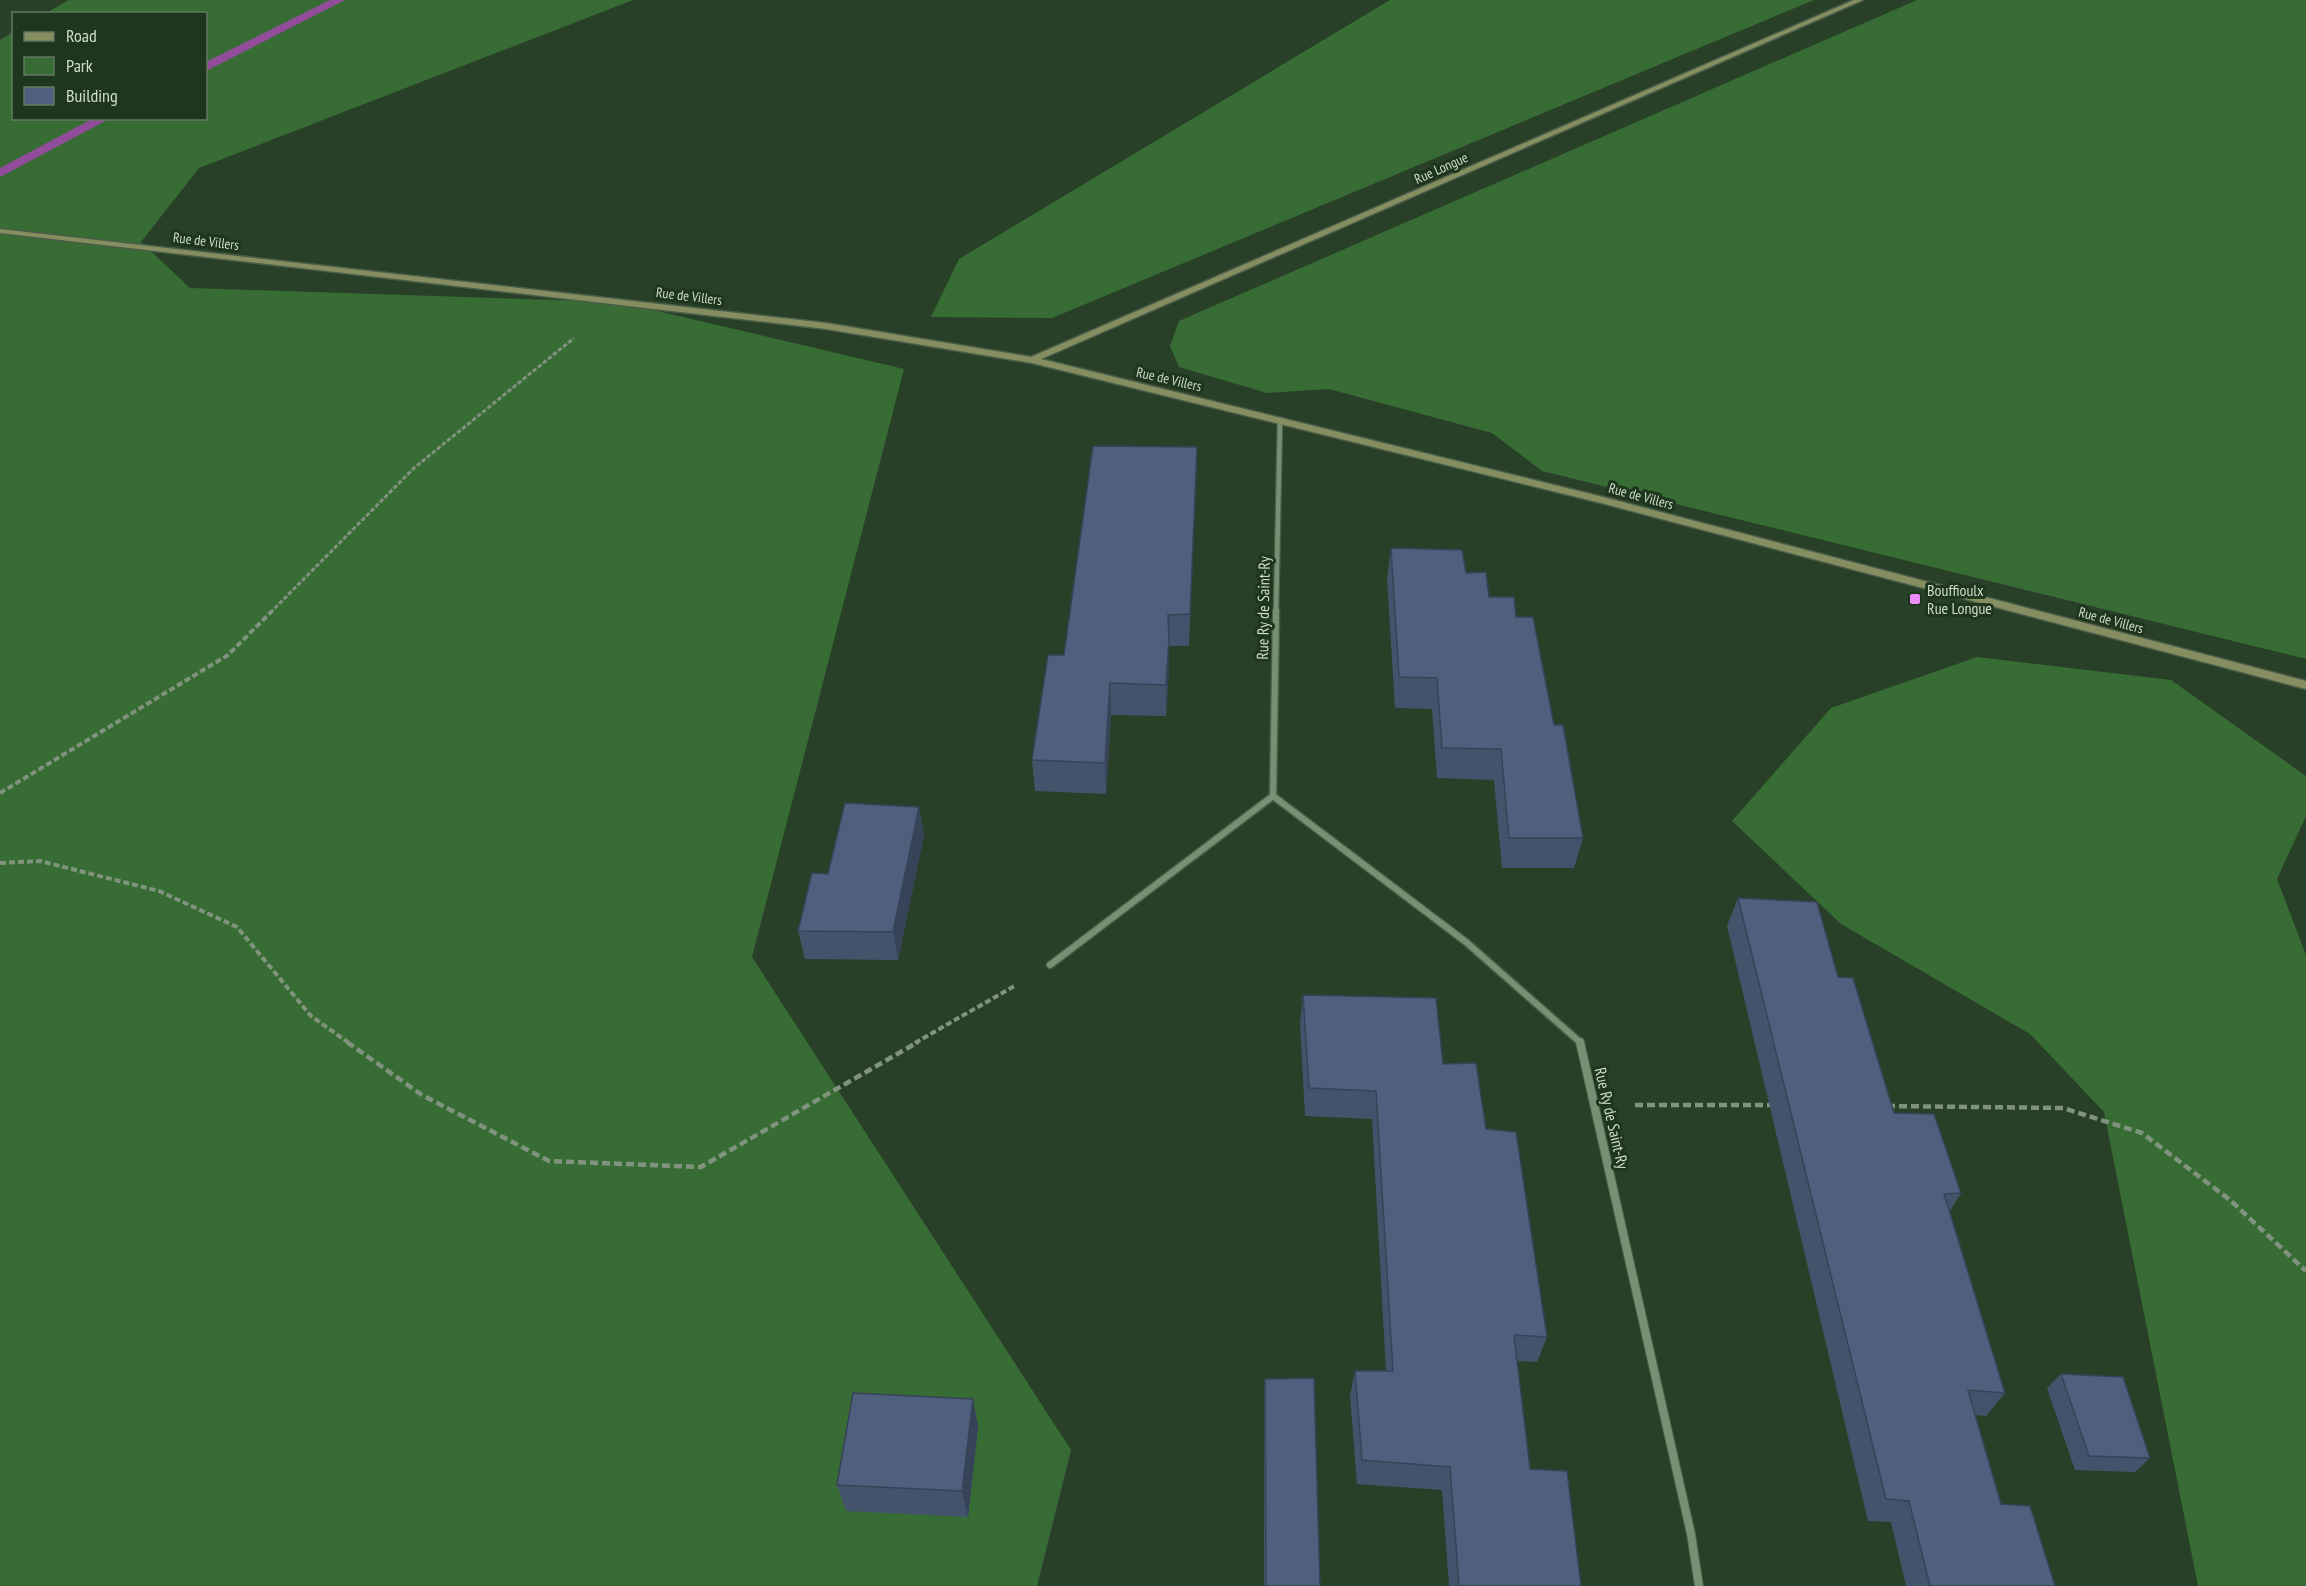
<svg xmlns="http://www.w3.org/2000/svg" width="2306" height="1586" font-family="'PT Sans Narrow',sans-serif">
<rect width="100%" height="100%" fill="#284027"/>
<g fill="#386c35">
<path d="M69,0h564l-434,168 -58,74 49,46 429,14 285,67 -152,588 319,493 -34,136h-1037v-1546l13,-8 1,86h192v-104l-160,-1z"/>
<path d="M1390,0h424l-762,318 -121,-1 28,-58z"/>
<path d="M1917,0h389v659l-764,-188 -50,-38 -163,-44 -62,4 -88,-26 -9,-21 9,-25z"/>
<path d="M1977,657l194,23 135,96v40l-29,63 29,76v631h-108l-94,-474 -74,-78 -189,-110 -109,-103 99,-113z"/>
</g>
<g fill="none" stroke-linecap="round" stroke-linejoin="round">
<g fill="#914c9a" fill-rule="evenodd">
<path d="M330,0h15l-139,71v-9z"/>
<path d="M94,118h17l-111,59v-9z"/>
</g>
<defs>
<path id="street-far2" d="M1276,613l4,-193"/>
<g id="street-far1">
<path d="M1273,796l193,146 115,101"/>
<path d="M1050,965l223,-169 3,-185"/>
</g>
<path id="street" d="M1580,1042l111,492 8,52"/>
<path id="secondary" d="M1854,0h9l-822,359 562,138 703,184v8l-705,-186 -569,-140 -206,-34 -826,-96v-4l826,94 205,34z"/>
</defs>
<use href="#street-far2" stroke="#495d47" stroke-width="7"/>
<use href="#street-far1" stroke="#495d47" stroke-width="9"/>
<use href="#street" stroke="#495d47" stroke-width="10"/>
<use href="#secondary" stroke="#495d47" stroke-width="3"/>
<path stroke="#80937e" stroke-width="3" stroke-dasharray="4.5 2" stroke-linecap="butt" d="M270,613l144,-145 160,-130"/>
<g stroke="#80937e" stroke-width="4" stroke-dasharray="6 3" stroke-linecap="butt">
<path d="M0,793l228,-138 44,-44"/>
<path d="M0,863l40,-2 119,30 78,36 74,89 38,27"/>
<path d="M915,1043l101,-58"/>
</g>
<g stroke="#80937e" stroke-width="4.5" stroke-dasharray="8 4" stroke-linecap="butt">
<path d="M347,1042l75,53 127,66 152,6 217,-125"/>
<path d="M1635,1105h140"/>
<path d="M1887,1106l176,2 79,25 88,67 76,71"/>
</g>
<use href="#street-far2" stroke="#759072" stroke-width="4.5"/>
<use href="#street-far1" stroke="#759072" stroke-width="6"/>
<use href="#street" stroke="#759072" stroke-width="8"/>
<use href="#secondary" fill="#858d61" fill-rule="evenodd"/>
</g>
<g fill="#44536c">
<path d="M1196,478l-7,168h-20v23l-3,47 -55,-1 -5,79 -71,-3 -3,-31 32,-105z"/>
<path d="M1391,548l75,25 23,24 27,20 38,108 29,113 -9,30h-72l-8,-88 -57,-2 -5,-69 -37,-1 -8,-129z"/>
<path d="M919,807l5,28 -26,125 -93,-1 -7,-28 30,-57z"/>
<path d="M1738,898l100,79 56,136 67,80 -11,18 55,182 -19,23 -11,-1 26,89 54,82h-149l-15,-64 -23,-1 -141,-595z"/>
<path d="M1303,995l140,69 43,65 61,208 -10,25 -20,-1 13,108 51,117h-132l-7,-96 -85,-6 -7,-88 5,-25h31l-14,-252 -67,-3 -5,-92z"/>
<path d="M2061,1374l89,84 -15,14 -60,-2 -28,-82z"/>
<path d="M1265,1379l55,207h-56v-192z"/>
<path d="M973,1399l5,28 -10,90 -122,-6 -9,-26z"/>
</g>
<g fill="#374358">
<path d="M1197,447l-1,31 -7,168 1,-32z"/>
<path d="M1169,638v31l-3,47v-31z"/>
<path d="M1110,683l1,32 -5,79 -1,-31z"/>
<path d="M919,807l5,28 -26,125 -5,-28z"/>
<path d="M973,1399l5,28 -10,90 -6,-26z"/>
</g>
<g fill="#4f607e" stroke="#374358" stroke-width="1.5">
<path d="M1093,446l104,1 -7,167 -22,1 1,23 -3,47 -56,-2 -5,80 -73,-3 16,-105h16z"/>
<path d="M1391,548l71,2 4,23 20,-1 3,25h25l2,20h17l21,108h9l20,113h-74l-8,-89 -59,-1 -5,-70 -38,-1z"/>
<path d="M845,803l74,4 -26,125 -95,-1 14,-58 16,1z"/>
<path d="M1738,898l79,4 21,75 15,1 41,135 40,1 27,79 -17,1 61,199 -37,-3 33,114 29,2 25,80h-125l-21,-85 -23,-2z"/>
<path d="M1303,995l133,3 7,66 33,-1 10,66 30,3 31,205 -33,-2 16,134 37,2 14,115h-122l-9,-119 -88,-7 -7,-89h38l-17,-280 -67,-3z"/>
<path d="M2061,1374l62,3 27,81 -61,-2z"/>
<path d="M1314,1378l6,208h-54l-1,-207z"/>
<path d="M853,1393l120,6 -11,92 -125,-6z"/>
</g>
<rect fill="#ed8cf9" stroke="#1e361d" stroke-width="2" x="1909" y="593" width="12" height="12" rx="3"/>
<g text-anchor="middle" stroke-width="6" stroke-linejoin="round" paint-order="stroke">
<g font-size="14" fill="#cedccc" stroke="#1e361d">
<text transform="translate(1441 168) rotate(-24)" y="5">Rue Longue</text>
<text transform="translate(206 241) rotate(7)" y="5">Rue de Villers</text>
<text transform="translate(689 296) rotate(7)" y="5">Rue de Villers</text>
<text transform="translate(1169 379) rotate(13)" y="5">Rue de Villers</text>
<text transform="translate(1641 496) rotate(15)" y="5">Rue de Villers</text>
<text transform="translate(2111 620) rotate(15)" y="5">Rue de Villers</text>
</g>
<g font-size="16" fill="#cedccc" stroke="#1e361d" text-anchor="start">
<text x="1927" y="596">Bouffioulx<tspan x="1927" dy="18">Rue Longue</tspan></text>
</g>
<g font-size="16" fill="#cedccc" stroke="#1e361d">
<text transform="translate(1263 608) rotate(-89)" y="6">Rue Ry de Saint-Ry</text>
<text transform="translate(1612 1118) rotate(77)" y="6">Rue Ry de Saint-Ry</text>
</g>
</g>
<rect x="12" y="12" width="195" height="108" fill="#1e361d" stroke="#647863" stroke-width="1.5"/>
<rect x="24" y="32" width="30" height="9" fill="#858d61" stroke="#647863" stroke-width="1.5"/>
<text x="66" y="42" font-size="18" fill="#cedccc">Road</text>
<rect x="24" y="57" width="30" height="18" fill="#386c35" stroke="#647863" stroke-width="1.5"/>
<text x="66" y="72" font-size="18" fill="#cedccc">Park</text>
<rect x="24" y="87" width="30" height="18" fill="#4f607e" stroke="#647863" stroke-width="1.5"/>
<text x="66" y="102" font-size="18" fill="#cedccc">Building</text>
</svg>
